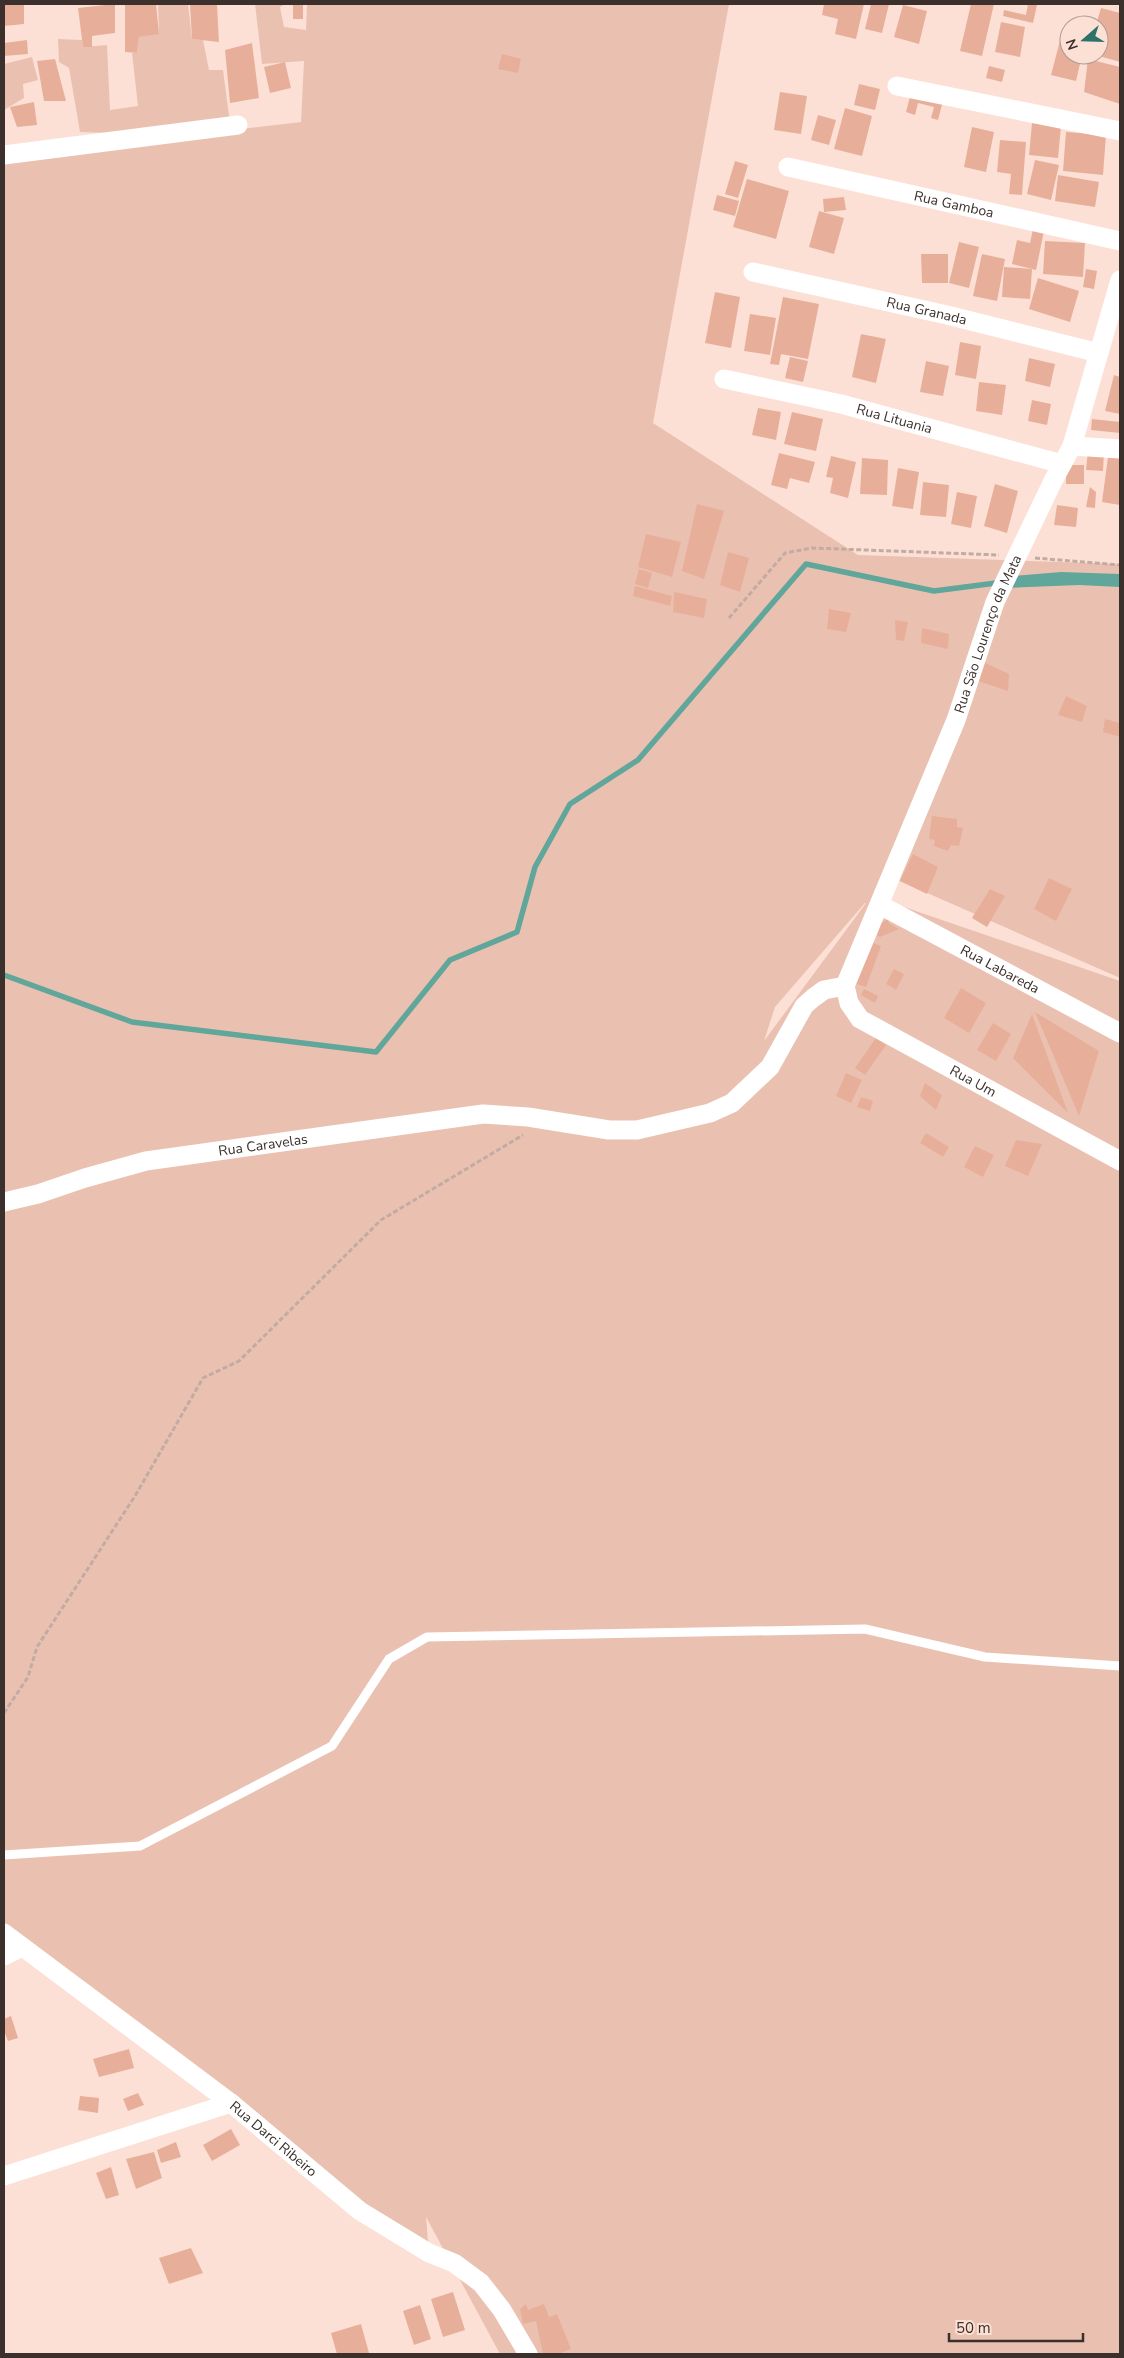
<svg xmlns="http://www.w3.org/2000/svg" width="1124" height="2358" font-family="'Nunito Sans',sans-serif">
<rect width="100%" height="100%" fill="#fde0d5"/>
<g fill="#eac1b1" fill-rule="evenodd">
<path d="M158,4h30l4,35 11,1 6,30h14l7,53 -119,10 -31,-1 -11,-64 -10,-6 -1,-23 24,1 1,7 24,-2 3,65 28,-4 -6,-53h5l2,-16 20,-4z"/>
<path d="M255,4h30l-5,3 4,20 22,3 1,-26h422l-76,419 205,132 262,9v414l-220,-97 -28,15 248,85v1373h-620l-74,-137 3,36 -425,-326v-1770l297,-35 3,-61 -42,3zM865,903h1l-102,138 11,-34z"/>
<path d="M32,57l6,23 -15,4 1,14 -20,12v-46z"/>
</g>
<path fill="#61a69a" d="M1061,572l59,2v13l-41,-2 -73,3 7,-12z"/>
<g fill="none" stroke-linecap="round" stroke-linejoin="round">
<path stroke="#61a69a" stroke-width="5.5" d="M4,975l128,47 244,30 74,-92 67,-28 18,-65 35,-63 68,-44 168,-196 128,27 62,-8"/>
</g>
<g fill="#e7af9a">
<path d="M4,4h20v20l-20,2z"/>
<path d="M115,4v29l-23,3v11h-9l-5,-39z"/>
<path d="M125,4h31l3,30 -20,3 -2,16 -12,-1z"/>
<path d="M190,4h27l2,38 -27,-3z"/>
<rect x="293" y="4" width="10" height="15"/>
<path d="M824,4h40l-8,35 -21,-5 3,-15 -16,-4z"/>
<path d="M871,4h18l-7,29 -17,-4z"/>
<path d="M971,4h23l-12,52 -22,-5z"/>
<path d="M1028,4l9,1 -4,18 -30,-7 1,-6 22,5z"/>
<path d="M903,5l24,6 -8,33 -25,-7z"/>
<path d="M1101,8l19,5v49l-21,-6v-31h-3z"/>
<path d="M1001,22l24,5 -5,30 -25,-5z"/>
<path d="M1062,33l7,2v20h13l-6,26 -25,-6z"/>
<path d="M27,40l1,14 -24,2v-13z"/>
<path d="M252,43l7,55 -29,5 -5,-53z"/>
<path d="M502,54l19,5 -3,14 -20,-4z"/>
<path d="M55,59l11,42h-22l-7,-40z"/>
<path d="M1088,59l32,8v37l-36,-12z"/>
<path d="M285,62l6,26 -21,5 -6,-26z"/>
<path d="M989,66l16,4 -3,12 -16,-4z"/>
<path d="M859,84l21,5 -5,21 -21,-5z"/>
<path d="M780,92l27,4 -6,38 -27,-4z"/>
<path d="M911,93l32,8 -5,19 -7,-2 3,-11 -16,-4 -3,12 -9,-3z"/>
<path d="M34,102l3,23 -20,2 -7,-20z"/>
<path d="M845,108l27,8 -10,40 -28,-7z"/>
<path d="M818,115l18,5 -7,25 -18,-5z"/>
<path d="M1032,123l29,3 -3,32 -29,-3z"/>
<path d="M972,127l22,5 -8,40 -22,-5z"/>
<path d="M1066,132l40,3 -3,40 -40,-4z"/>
<path d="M1000,140l26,2 -4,53 -13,-1 2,-20 -14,-2z"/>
<path d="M1035,160l24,5 -8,35 -24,-6z"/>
<path d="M735,161l13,4 -10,33 -13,-4z"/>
<path d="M1058,175l41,7 -4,25 -40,-6z"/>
<path d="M747,179l42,12 -13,48 -43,-12z"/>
<path d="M717,195l22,6 -4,15 -22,-6z"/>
<path d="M844,197l2,13 -22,2 -1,-13z"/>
<path d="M819,211l25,7 -10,36 -25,-7z"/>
<path d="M1033,229l11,2 -8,39 -24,-6 5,-24 13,3z"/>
<path d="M1045,241l40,2 -2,34 -40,-3z"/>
<path d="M959,242l20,5 -10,41 -20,-5z"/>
<path d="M921,254h27v29h-26z"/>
<path d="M982,254l23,5 -8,42 -24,-5z"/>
<path d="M1004,267l28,2 -2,30 -28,-2z"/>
<path d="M1086,269l11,2 -3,18 -11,-2z"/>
<path d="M1038,278l41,13 -9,31 -41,-13z"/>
<path d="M715,292l25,5 -9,51 -26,-5z"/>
<path d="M783,297l36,7 -11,55 -27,-5 -2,11 -9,-1z"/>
<path d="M750,314l26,4 -6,37 -26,-4z"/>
<path d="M861,334l25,5 -10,44 -24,-6z"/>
<path d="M960,342l21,4 -5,33 -21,-4z"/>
<path d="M790,357l18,4 -5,21 -18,-4z"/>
<path d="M1029,358l26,6 -5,23 -25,-6z"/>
<path d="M926,361l23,5 -6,30 -23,-4z"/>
<path d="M1114,375l6,2v37l-15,-3z"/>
<path d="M979,382l27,3 -4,30 -26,-4z"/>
<path d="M1032,400l19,4 -4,21 -19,-4z"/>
<path d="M758,408l23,4 -5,28 -24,-5z"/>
<path d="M792,412l31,7 -7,32 -32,-7z"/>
<path d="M1092,419l28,3v11l-29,-3z"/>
<path d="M1088,451l16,1 -1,19 -17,-1z"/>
<path d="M779,453l36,9 -6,21 -19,-5 -3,11 -16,-4z"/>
<path d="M831,456l25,6 -8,36 -18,-5 3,-15 -7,-1z"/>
<path d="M1108,457l12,1v47l-18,-3z"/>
<path d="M862,458l26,2 -1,35 -27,-1z"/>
<rect x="1066" y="465" width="18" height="19"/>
<path d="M898,468l21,4 -6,37 -21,-3z"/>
<path d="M923,482l26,3 -3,32 -26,-2z"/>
<path d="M995,484l23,7 -11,42 -23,-7z"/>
<path d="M1090,487l6,5 -1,16 -9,-1z"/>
<path d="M957,492l20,4 -6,32 -20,-4z"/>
<path d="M697,504l27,7 -20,68 -22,-8z"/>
<path d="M1057,505l21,3 -2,19 -22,-2z"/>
<path d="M646,534l35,8 -9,35 -34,-10z"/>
<path d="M728,552l21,6 -9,34 -20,-7z"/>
<path d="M639,569l13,4 -4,15 -13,-4z"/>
<path d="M635,586l37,10 -2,10 -37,-10z"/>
<path d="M674,592l33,7 -3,19 -31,-6z"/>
<path d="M829,609l22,4 -5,19 -19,-3z"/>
<path d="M895,620l13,2 -4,19 -8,-1z"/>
<path d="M922,628l27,6 -1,15 -27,-6z"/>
<path d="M977,659l32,15 -1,17 -33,-11z"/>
<path d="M1066,696l21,10 -5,16 -24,-7z"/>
<path d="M1105,719l15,4v14l-17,-5z"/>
<path d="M932,816l25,3v8l6,1 -4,18 -8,-1 -3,6 -14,-5 1,-6 -6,-1z"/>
<path d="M913,854l25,13 -11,27 -27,-13z"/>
<path d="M1049,878l23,11 -16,32 -22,-12z"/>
<path d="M990,889l15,7 -18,31 -15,-9z"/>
<path d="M888,919l1,4 10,6 -19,8 -5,-3 5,-11z"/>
<path d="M870,942l11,4 -15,41 -10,-3z"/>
<path d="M894,969l10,5 -8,16 -10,-6z"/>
<path d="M961,988l25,15 -17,30 -25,-15z"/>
<path d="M864,989l14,7 -3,7 -14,-8z"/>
<path d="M1035,1012l64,39 -20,65z"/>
<path d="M1032,1014l36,99 -55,-55z"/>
<path d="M993,1023l18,11 -15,27 -19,-11z"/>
<path d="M876,1038l10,7 -21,30 -10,-7z"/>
<path d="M846,1073l16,7 -11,23 -15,-7z"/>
<path d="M925,1083l17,12 -6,15 -16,-14z"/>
<path d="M861,1097l12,4 -3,10 -13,-4z"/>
<path d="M926,1133l23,14 -6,10 -23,-14z"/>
<path d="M1016,1140l26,4 -14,32 -23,-10z"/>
<path d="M975,1146l19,9 -11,22 -19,-10z"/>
<path d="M11,2016l7,22 -10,3 -4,-10v-12z"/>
<path d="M129,2049l5,19 -35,9 -6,-18z"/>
<path d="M138,2093l6,12 -16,6 -5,-12z"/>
<path d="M80,2096l19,2 -1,15 -20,-3z"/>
<path d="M231,2129l9,16 -28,16 -9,-16z"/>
<path d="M176,2142l5,15 -20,6 -4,-13z"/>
<path d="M154,2152l8,26 -26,11 -10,-30z"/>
<path d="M111,2167l8,28 -13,4 -10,-26z"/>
<path d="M191,2248l12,25 -34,11 -10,-26z"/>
<path d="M453,2292l12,38 -22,7 -12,-38z"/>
<path d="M526,2304l2,6 16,-6 5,13 8,-3 14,35 -13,5h-15l-7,-33 -13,3 -3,-15z"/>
<path d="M420,2305l11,34 -17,6 -11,-34z"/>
<path d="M361,2324l8,29 -32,1 -6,-21z"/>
</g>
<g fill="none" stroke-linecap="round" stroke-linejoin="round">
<g stroke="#c2aba2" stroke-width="3" stroke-dasharray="5 2.5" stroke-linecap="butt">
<path d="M1035,558l85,7"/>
<path d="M729,618l56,-65 27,-5 187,7"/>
<path d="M4,1713l24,-36 9,-30 98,-151 68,-118 36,-17 142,-141 142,-85"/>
</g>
<path stroke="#fff" stroke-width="9" d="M4,1855l136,-9 192,-100 57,-87 38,-22 438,-8 120,28 135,9"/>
<g stroke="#fff" stroke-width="19">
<path d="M897,86l223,45"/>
<path d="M4,155l234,-30"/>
<path id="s1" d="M788,167l332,74"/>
<path id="s2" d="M753,272l194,43 152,38"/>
<path id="s3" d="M724,379l117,25 221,60"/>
<path d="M1072,446l48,3"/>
<path id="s4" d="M880,905l240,128"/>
<path id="s5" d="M845,986l111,-266 39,-118 58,-121 19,-35 48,-166"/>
<path id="s6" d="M845,986l4,17 11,16 260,142"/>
<path id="s7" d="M4,1202l34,-8 47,-16 61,-17 337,-47 45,3 81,13h28l73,-17 22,-10 38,-36 34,-61 9,-8 11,-8 21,-4"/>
<path id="s8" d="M4,1933l227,170 129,108 69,42 25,10 27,20 21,27 26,44"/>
<path d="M4,1956l18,-9"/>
<path d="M4,2176l227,-73"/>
</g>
</g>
<g text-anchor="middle" stroke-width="5" stroke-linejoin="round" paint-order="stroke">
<g font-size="14" fill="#3b302b" stroke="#fde0d5">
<text dy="5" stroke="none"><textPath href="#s1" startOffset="170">Rua Gamboa</textPath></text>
<text dy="5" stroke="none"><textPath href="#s2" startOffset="178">Rua Granada</textPath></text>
<text dy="5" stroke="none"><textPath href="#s3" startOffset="175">Rua Lituania</textPath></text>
<text dy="5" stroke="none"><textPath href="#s5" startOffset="380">Rua São Lourenço da Mata</textPath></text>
<text dy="5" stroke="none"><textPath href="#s4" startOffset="136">Rua Labareda</textPath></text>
<text dy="5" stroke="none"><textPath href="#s6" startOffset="166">Rua Um</textPath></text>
<text dy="5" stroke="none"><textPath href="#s7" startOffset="266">Rua Caravelas</textPath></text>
<text dy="5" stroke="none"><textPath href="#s8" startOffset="339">Rua Darci Ribeiro</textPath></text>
</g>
</g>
<rect width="1124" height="2358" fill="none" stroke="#3b302b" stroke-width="10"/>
<g transform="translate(1084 40) rotate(250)"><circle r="24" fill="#fde0d5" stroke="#af9a91"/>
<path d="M0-4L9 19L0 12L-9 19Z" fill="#2c7268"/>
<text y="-8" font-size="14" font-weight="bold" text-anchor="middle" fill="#3b302b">N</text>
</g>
<path d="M949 2333v8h134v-8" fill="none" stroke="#3b302b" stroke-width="2.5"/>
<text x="956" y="2333" font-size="15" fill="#3b302b" stroke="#fde0d5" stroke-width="4" paint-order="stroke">50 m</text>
</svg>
